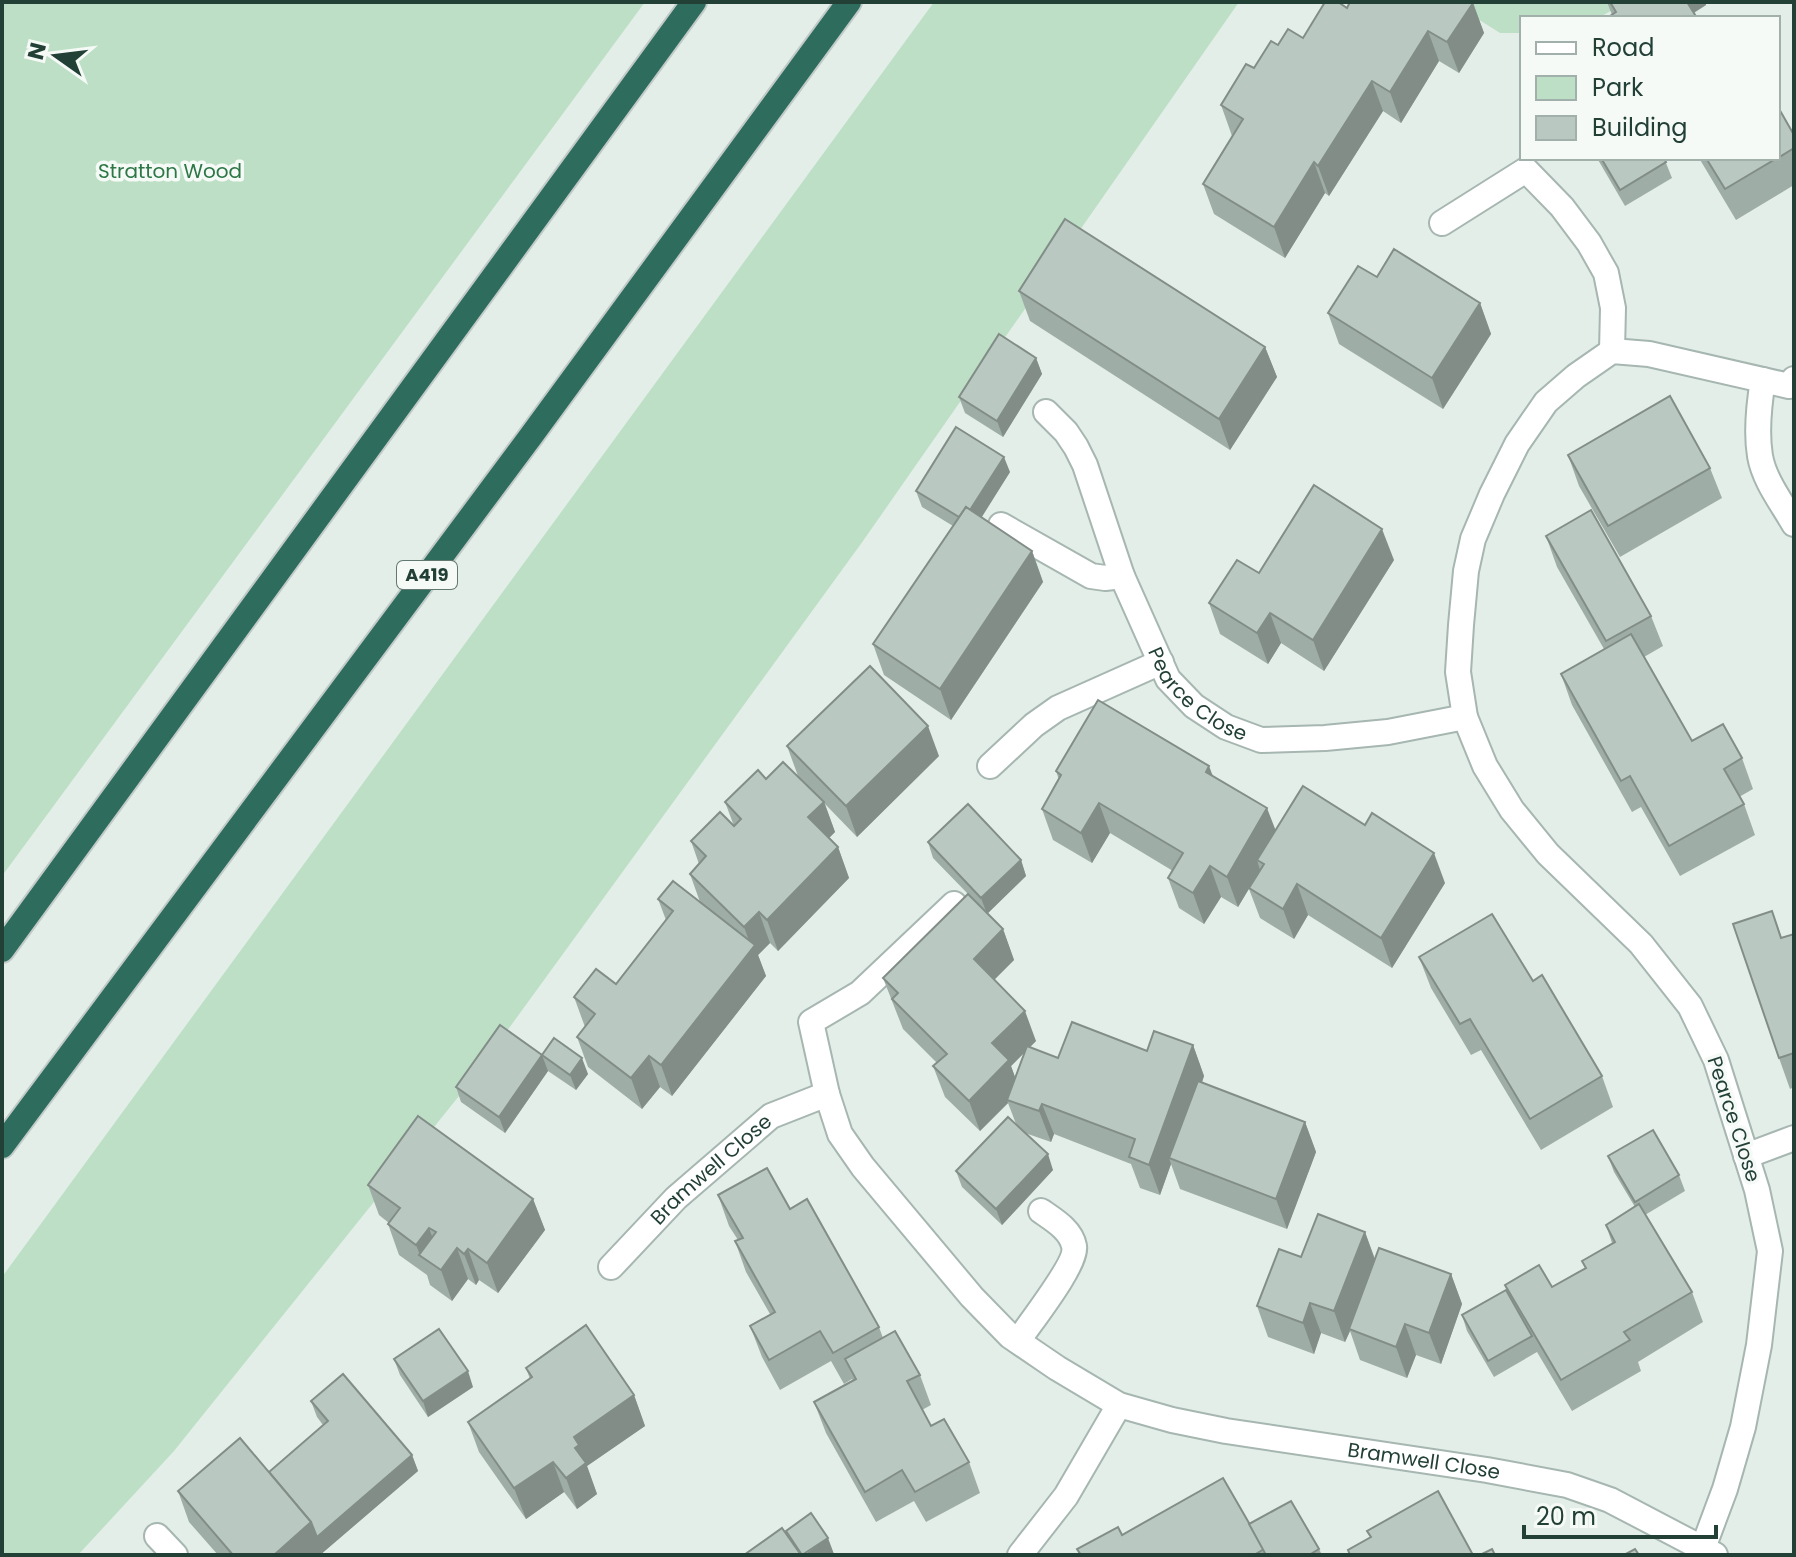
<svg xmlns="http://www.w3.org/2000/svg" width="1796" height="1557" font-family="Poppins,sans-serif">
<rect width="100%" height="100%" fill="#e4eee9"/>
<g fill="#bddfc5">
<path d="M2,2h643l-643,874z"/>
<path d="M934,2h305l-376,539 -396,545 -293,365 -96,104h-76v-278z"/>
<path d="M1451,2h176l-29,16h-76v15h-22z"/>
</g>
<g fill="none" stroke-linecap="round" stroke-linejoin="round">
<defs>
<g id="minor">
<path d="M1442,223l84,-53 36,37 27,36 17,30 7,35 -1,43"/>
<path d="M1763,380c-4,24 -7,52 -3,76 4,24 22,47 34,68"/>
<path id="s1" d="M1046,412l20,20 10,15 9,18 37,111 46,103 26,27 32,21 35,13 64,-2 63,-6 77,-15"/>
<path d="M1001,525l90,51 14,2 17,-2"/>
<path d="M990,766l44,-41 24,-17 103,-46"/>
<path id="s2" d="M954,904l-94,89 -49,29 16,72 13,40 23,33 109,130 38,39 47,32 62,37 53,15 54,11 261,39 80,15 43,15 105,55"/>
<path d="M1746,1156l48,-18"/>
<path id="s3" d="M611,1267l65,-69 95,-82 56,-22"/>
<path d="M1018,1341c11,-17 60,-78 56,-95 -3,-16 -20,-26 -33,-35"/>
<path d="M157,1536l18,19"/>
<path d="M1703,1548l22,-59 18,-62 16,-82 11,-94 -13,-61 -41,-130 -26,-54 -49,-62 -93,-90 -36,-44 -27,-44 -20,-49 -7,-45 3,-47 5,-54 7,-32 19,-45 25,-50 29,-42 30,-26 36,-25 37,3 140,32 5,-7"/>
<path d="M1020,1555l46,-59 53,-91"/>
</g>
<g id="highway">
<path d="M2,950l692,-948"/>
<path d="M2,1146l529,-710 318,-434"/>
</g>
</defs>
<use href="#minor" stroke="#a6b6b0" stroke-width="28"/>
<use href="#highway" stroke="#c1cac7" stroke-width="28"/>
<use href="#minor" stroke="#fff" stroke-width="24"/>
<use href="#highway" stroke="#2e6c5d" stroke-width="24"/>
</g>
<g fill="#9fada7" fill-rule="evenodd">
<path d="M1607,2h99v3l-12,8 -82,2z"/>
<path d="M1473,3l11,30 -25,40 -20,-12 -38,62 -18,-12 -54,85 -4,-3 -40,65 -71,-44 -11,-30 29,-48 -11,-31 33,-37 24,-23 25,-7 44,-30z"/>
<path d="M1794,135v50l-58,35 -37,-62h79z"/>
<path d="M1597,158h67l8,20 -47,28z"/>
<path d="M1377,277l103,26 11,31 -48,75 -104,-65 -11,-31z"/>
<path d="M1019,291l246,56 12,30 -47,73 -200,-129z"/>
<path d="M1036,358l6,16 -39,63 -38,-24 -6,-16z"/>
<path d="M1568,455l142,13 12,30 -102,59 -41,-71z"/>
<path d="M1010,472l-29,45 51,34 11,31 -92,138 -67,-45 -11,-31 80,-118 -31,-19 -6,-16z"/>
<path d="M1546,536l105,80 12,30 -19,11 48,84 50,17 11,31 -14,8 5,7 11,31 -75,41 -39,-69 -9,5 -60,-107 -11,-31 43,-25 -47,-82z"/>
<path d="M1394,560l-70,111 -43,-28 -13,21 -48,-30 -11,-31 50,-30z"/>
<path d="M787,746l152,10 -82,81 -32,-33 10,28 -6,6 9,9 11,31 -71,73 -8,-8 -12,12 8,21 -94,120 -12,-9 -18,22 -54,-42 -11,-30 8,-10 -11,-30 42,-13 50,-64 -8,-21 42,3 -10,-28 9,-10 -8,-23 43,-15 -9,-24 41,-23 32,-3z"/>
<path d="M1056,771l157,6 62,53 170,53 -53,85 -84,-53 -14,24 -34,-21 -11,-29 -11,18 -17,-10 -17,27 -25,-16 -11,-30 5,-7 -63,-38 -18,30 -39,-23 -11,-31 17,-29z"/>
<path d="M928,842l93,18 5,16 -39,38 16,15 11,31 -20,20 42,61 -6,6 28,11 89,-7 46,-6 11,31 -2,7 103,39 11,30 -29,77 -107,-40 -9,-25 -11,31 -20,-7 -9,-24 -77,-30 -3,8 -26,-9 28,37 -51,55 -40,-38 -6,-16 60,-47 -8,-21 -28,28 -35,-34 -12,-31 4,-3 -34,-34 -20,-51 85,-84 -35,-36zM1024,1053l-9,24 -4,-11z"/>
<path d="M1772,911l10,27 12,-4v153l-4,2 -11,-31z"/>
<path d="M1419,957l183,119 11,31 -72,43 -60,-100 -10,5 -40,-67z"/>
<path d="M542,1055l46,19 -12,16 -28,-19 -43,62 -44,-31 -5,-15z"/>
<path d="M1608,1156l71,19 6,16 -40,24 47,77 11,30 -65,40 3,9 -69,40 -35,-59 -43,25 -27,-46 -5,-16 48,-18 -5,-12 47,2 33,-19 -3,-7 30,-18 -6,-18 29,-18 -21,-35z"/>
<path d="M368,1185l165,14 12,31 -47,63 -19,-13 -3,5 -8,-6 -16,22 -22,-16 -3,-10 -28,-20 -11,-31 1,-1 -10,-8z"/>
<path d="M718,1195l161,132 4,11 37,37 11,30 -9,5 9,16 38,36 11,31 -54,29 -12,-21 -38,21 -50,-89 -12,-31 39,-22 -1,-1 -8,5 -13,-23 -51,29 -18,-33 -12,-31 20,-12 -24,-42 -11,-31 3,-1 -9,-14z"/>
<path d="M1365,1232l10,27 76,15 11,30 -21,60 -25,-9 -9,23 -47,-18 -10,-29 -5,11 -24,-9 -7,21 -46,-17 -11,-31 44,-49z"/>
<path d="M394,1359l79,28 -45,30 -28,-42z"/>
<path d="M526,1368l108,27 11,31 -58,40 10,28 -20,15 -13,-17 -38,27 -47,-67 -11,-30 62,-43z"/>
<path d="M311,1401l101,54 6,16 -98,84h-102l-29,-33 -11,-31 91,-19 54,-47 -6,-8z"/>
<path d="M1249,1524l70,25 3,6h-242l-3,-6 45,-14z"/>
</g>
<g fill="#828d88">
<path d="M1683,2h23v3l-18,11z"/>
<path d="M1473,3l11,30 -25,40 -12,-31z"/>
<path d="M1428,31l11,30 -38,62 -11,-31z"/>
<path d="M1372,81l11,30 -54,85 -11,-30z"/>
<path d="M1314,162l11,31 -40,65 -11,-31z"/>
<path d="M1480,303l11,31 -48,75 -11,-31z"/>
<path d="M1265,347l12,30 -47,73 -11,-31z"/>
<path d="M1036,358l6,16 -39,63 -6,-16z"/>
<path d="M1004,457l6,15 -40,64 -6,-16z"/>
<path d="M1382,529l12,31 -70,111 -11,-31z"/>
<path d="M1032,551l11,31 -92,138 -11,-31z"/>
<path d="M1270,613l11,30 -13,21 -11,-31z"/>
<path d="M928,726l11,30 -82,81 -11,-31z"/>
<path d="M1209,766l12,31 -15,-25z"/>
<path d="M824,802l11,30 -16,16 -11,-31z"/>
<path d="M1099,803l11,30 -18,30 -11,-30z"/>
<path d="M1267,808l12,31 -22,21 3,10 -22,37 -11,-30z"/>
<path d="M838,847l11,31 -71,73 -11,-31z"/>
<path d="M1434,853l11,30 -53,85 -11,-30z"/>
<path d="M1021,860l5,16 -39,38 -6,-16z"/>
<path d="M1210,866l11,31 -17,27 -11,-31z"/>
<path d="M1297,884l11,31 -14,24 -11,-30z"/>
<path d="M759,912l11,31 -12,12 8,21 -94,120 -11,-31 91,-116 -8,-22z"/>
<path d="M1003,929l11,31 -29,29 -11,-30z"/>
<path d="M1025,1011l11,30 -25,25 9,25 -13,9 1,3 -28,28 -11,-30 23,-58z"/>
<path d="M1193,1045l11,31 -31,84 -4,-2 2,6 -11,31 -11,-30z"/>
<path d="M542,1055l6,16 -43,62 -6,-16z"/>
<path d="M649,1056l11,31 -18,22 -11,-31z"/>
<path d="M582,1058l6,16 -12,16 -6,-15z"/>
<path d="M1042,1104l12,30 -3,8 -12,-31z"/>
<path d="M1305,1122l11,30 -29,77 -11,-30z"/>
<path d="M1048,1154l5,16 -51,55 -6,-16z"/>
<path d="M533,1199l12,31 -47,63 -11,-30z"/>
<path d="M429,1228l11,30 -20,-3 -4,-10z"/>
<path d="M1365,1232l11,31 -27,66 1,2 -5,11 -11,-31z"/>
<path d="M457,1248l11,31 -16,22 -11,-31z"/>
<path d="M468,1249l11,31 -3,5 -12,-31z"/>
<path d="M1451,1274l11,30 -21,60 -12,-31z"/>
<path d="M1310,1303l11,30 -7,21 -11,-31z"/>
<path d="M1405,1324l11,31 -9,23 -11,-31z"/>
<path d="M468,1371l5,16 -45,30 -5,-16z"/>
<path d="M634,1395l11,31 -58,40 10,28 -20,15 -11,-31 9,-30 -1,-11z"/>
<path d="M412,1455l6,16 -98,84h-46l37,-33z"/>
<path d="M553,1462l11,30 -38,27 -12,-31z"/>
<path d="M828,1538l6,16 -2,1h-28z"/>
</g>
<g fill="#b9c9c2" stroke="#828d88" stroke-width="2">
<path d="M1325,2h13l9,6 3,-6 123,1 -26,39 -19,-11 -38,61 -18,-11 -54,85 -4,-4 -40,65 -71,-43 40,-65 -22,-14 25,-41 8,4 17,-27 7,4 10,-16 15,9z"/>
<path d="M1610,2h77l10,16h-90l9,-6z"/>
<path d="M1778,107l16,28v13l-16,10z"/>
<path d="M1601,158h63l2,4 -46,28z"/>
<path d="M1706,158h71l-52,31z"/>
<path d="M1065,219l200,128 -46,72 -200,-128z"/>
<path d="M1394,249l86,54 -48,75 -104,-65 30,-47 19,11z"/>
<path d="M999,334l37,24 -39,63 -38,-24z"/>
<path d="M1670,396l40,72 -102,58 -40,-71z"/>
<path d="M956,427l48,30 -34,53 -4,-3 -7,10 -43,-26z"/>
<path d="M1314,485l68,44 -69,111 -43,-27 -13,20 -48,-30 28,-43 22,13z"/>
<path d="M966,507l66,44 -92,138 -67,-45z"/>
<path d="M1591,510l60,106 -45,25 -60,-105z"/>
<path d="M1631,634l61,107 31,-17 19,34 -18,11 20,35 -75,42 -39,-70 -9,5 -60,-107z"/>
<path d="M870,666l58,60 -82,80 -59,-60z"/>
<path d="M1098,700l111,66 -3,6 61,36 -40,69 -17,-11 -17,27 -25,-15 15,-25 -84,-50 -18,30 -39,-24 19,-34 -5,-4z"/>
<path d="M783,762l41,40 -16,15 30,30 -71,73 -8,-8 -15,15 -54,-53 16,-18 -15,-15 29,-29 14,14 7,-7 -16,-17 33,-32 8,9z"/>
<path d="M1303,786l62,39 7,-12 62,40 -53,85 -84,-54 -14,25 -34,-21 15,-24 -7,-4z"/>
<path d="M968,804l53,56 -40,38 -53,-56z"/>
<path d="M673,881l82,64 -94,120 -12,-9 -18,22 -54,-41 18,-23 -21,-17 22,-28 20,15 57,-73 -15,-12z"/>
<path d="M968,894l35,35 -29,30 51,52 -33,32 17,17 -40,41 -36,-35 14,-12 -55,-55 6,-6 -15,-15z"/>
<path d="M1772,911l9,27 13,-4v119l-15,5 -46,-134z"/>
<path d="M1492,914l41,67 9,-6 60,101 -72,43 -60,-100 -10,5 -41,-67z"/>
<path d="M1072,1022l75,29 7,-20 39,14 -44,120 -20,-8 6,-18 -93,-35 -3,7 -32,-11 20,-54 31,12z"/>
<path d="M500,1025l42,30 -43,62 -43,-30z"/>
<path d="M554,1038l28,20 -12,17 -28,-20z"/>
<path d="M1198,1081l107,41 -29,77 -107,-41z"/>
<path d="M418,1116l115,83 -46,64 -19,-14 -4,5 -7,-6 -16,22 -22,-15 17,-23 -7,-4 -13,17 -28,-21 12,-16 -32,-23z"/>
<path d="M1008,1117l40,37 -52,55 -40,-38z"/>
<path d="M1653,1130l26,45 -44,27 -27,-46z"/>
<path d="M767,1168l23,41 17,-10 72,128 -46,26 -13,-22 -51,29 -19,-34 25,-14 -40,-71 8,-3 -25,-43z"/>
<path d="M1639,1204l53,88 -68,40 6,8 -69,40 -56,-95 34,-20 13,22 34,-19 -4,-7 33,-19 -9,-17z"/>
<path d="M1318,1214l47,18 -31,79 -24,-8 -7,20 -46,-17 22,-57 22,8z"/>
<path d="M1379,1248l72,26 -22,59 -24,-9 -9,23 -47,-18z"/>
<path d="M1506,1290l26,46 -44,25 -26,-46z"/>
<path d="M586,1325l48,70 -60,42 5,8 -4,3 11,15 -20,15 -13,-16 -39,26 -46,-66 64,-45 -6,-9z"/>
<path d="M439,1329l29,42 -45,30 -29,-42z"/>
<path d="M895,1331l25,44 -13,6 24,45 13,-7 25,43 -54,30 -13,-22 -37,22 -51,-90 42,-23 -11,-20z"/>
<path d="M343,1374l69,81 -95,82 -6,-15 -42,-50 59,-51 -17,-20z"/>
<path d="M240,1438l71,84 -37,33h-41l-55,-64z"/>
<path d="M1223,1478l41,71 -10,6h-173l-4,-6 41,-22 4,8z"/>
<path d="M1438,1491l35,64h-123l-2,-5 23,-13 -4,-6z"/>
<path d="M1291,1501l28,48 -10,6h-43l-17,-31z"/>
<path d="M811,1513l17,25 -26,17 -16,-24z"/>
<path d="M782,1528l19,27h-57z"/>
<path d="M1492,1549l3,6h-15z"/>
<path d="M1635,1549l4,6h-15z"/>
</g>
<g text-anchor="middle" stroke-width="7" stroke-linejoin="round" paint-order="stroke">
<rect fill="#f5faf7" stroke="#627871" stroke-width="2" x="397" y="561" width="60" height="28" rx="6"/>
<g font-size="18" font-weight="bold" fill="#234037">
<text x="427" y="581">A419</text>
</g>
<g font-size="20" fill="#2d7746" stroke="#f5faf7">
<text x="170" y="178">Stratton Wood</text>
</g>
<g font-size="20" fill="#234037" stroke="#f5faf7">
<text dy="7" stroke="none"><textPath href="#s1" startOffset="328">Pearce Close</textPath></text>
<text transform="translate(1734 1119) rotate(72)" y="7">Pearce Close</text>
<text dy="7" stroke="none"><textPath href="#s3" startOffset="140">Bramwell Close</textPath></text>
<text dy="7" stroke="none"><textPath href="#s2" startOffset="1006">Bramwell Close</textPath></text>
</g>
</g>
<rect width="1796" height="1557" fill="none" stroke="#234037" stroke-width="8"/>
<rect x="1520" y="16" width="260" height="144" fill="#f5faf7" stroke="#a1b0aa" stroke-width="2"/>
<rect x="1536" y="42" width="40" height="12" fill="#ffffff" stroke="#a1b0aa" stroke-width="2"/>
<text x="1592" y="56" font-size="24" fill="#234037">Road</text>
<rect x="1536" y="76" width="40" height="24" fill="#bddfc5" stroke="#a1b0aa" stroke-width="2"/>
<text x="1592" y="96" font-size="24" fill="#234037">Park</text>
<rect x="1536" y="116" width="40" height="24" fill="#b9c9c2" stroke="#a1b0aa" stroke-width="2"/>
<text x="1592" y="136" font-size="24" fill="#234037">Building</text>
<g transform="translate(56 56) rotate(284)" stroke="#f5faf7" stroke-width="6" paint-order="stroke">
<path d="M0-6L14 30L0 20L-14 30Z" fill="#234037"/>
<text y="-12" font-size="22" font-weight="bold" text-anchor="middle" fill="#234037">N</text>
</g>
<path d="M1524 1525v12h192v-12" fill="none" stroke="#234037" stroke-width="4"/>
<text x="1536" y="1525" font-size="24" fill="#234037" stroke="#f5faf7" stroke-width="6" paint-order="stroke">20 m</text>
</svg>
